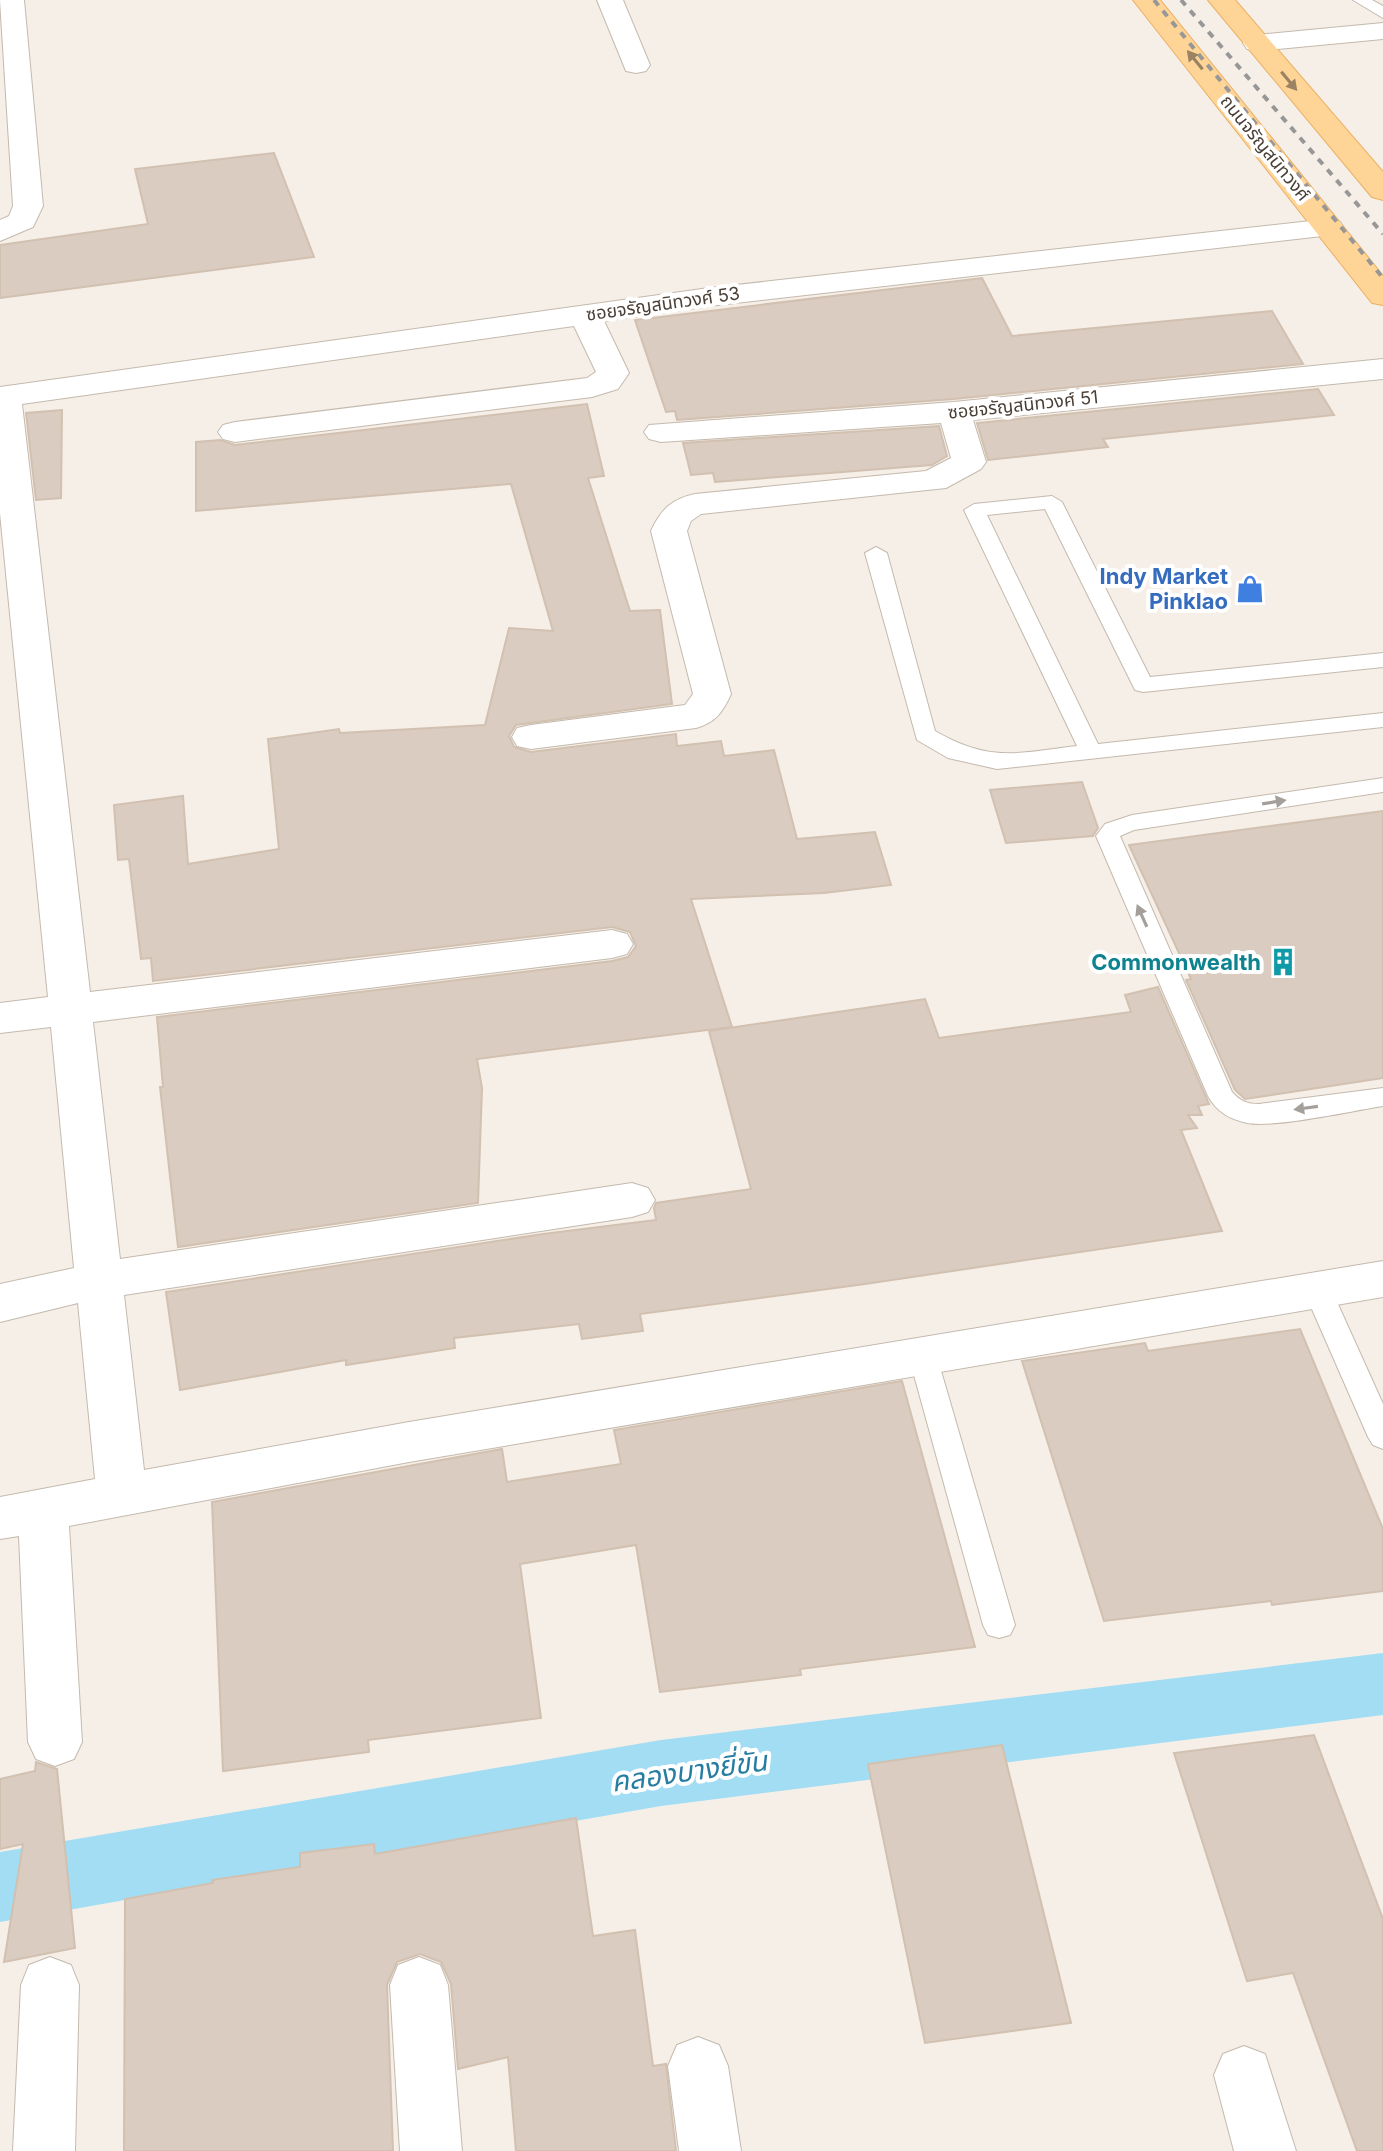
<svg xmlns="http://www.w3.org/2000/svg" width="1383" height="2151" font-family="Inter,'Noto Sans Thai',sans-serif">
<rect width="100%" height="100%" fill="#f5efe8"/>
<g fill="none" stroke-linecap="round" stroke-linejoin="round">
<path fill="#a2ddf4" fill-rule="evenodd" d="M1383,1653v62l-722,91 -661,116v-70l661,-112z"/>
</g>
<g fill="#daccc0" stroke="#d2c0b0" stroke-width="2">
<path d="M274,153l40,104 -314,41v-53l148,-21 -13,-55z"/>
<path d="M982,278l30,58 260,-25 31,53 -349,35 -277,21 -2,-9 -9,1 -31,-92z"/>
<path d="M1318,389l16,26 -231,24 5,8 -120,13 -11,-37z"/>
<path d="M587,404l17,72 -16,2 42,133 30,-1 12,94 -156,21 -7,11 5,11 17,5 145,-18 1,12 44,-5 3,15 50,-6 23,89 78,-7 16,53 -67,8 -133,6 41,128 -255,32 5,29 -4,115 -300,44 -18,-160h3l-6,-70 455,-56 16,-4 8,-11 -6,-14 -18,-5 -459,54 -2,-23 -10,1 -12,-100 -11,1 -4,-55 69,-9 5,68 91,-15 -11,-110 71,-10 1,4 145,-8 24,-97 44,3 -42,-147 -315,27v-69l24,-2 15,5z"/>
<path d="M62,410l-1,88 -25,2 -10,-87z"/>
<path d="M939,426l8,30 -15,9 -217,17 -2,-9 -22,2 -8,-32z"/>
<path d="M1082,782l16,46 -5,8 -87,7 -16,-53z"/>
<path d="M1383,811v267l-138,21 -10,-9 -49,-110 5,-1 -62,-134z"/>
<path d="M1158,987l51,117 -11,2 4,9h-14l9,13 -16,2 41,101 -357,53 -225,30 3,17 -61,8 -3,-15 -125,14 1,10 -109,17v-5l-166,30 -14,-98 377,-58 113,-14 -2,-12 2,-5 95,-14 -42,-158 216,-32 14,39 192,-26 -6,-17z"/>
<path d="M1300,1329l83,200v62l-111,14 -1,-4 -167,20 -82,-260 123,-18 3,8z"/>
<path d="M902,1381l73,266 -175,22 1,6 -141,17 -24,-147 -116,19 21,154 -173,22 1,12 -146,19 -11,-269 290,-53 5,33 114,-18 -7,-34z"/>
<path d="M1314,1735l69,184v232h-26l-64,-178 -46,8 -73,-228z"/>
<path d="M1002,1745l69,278 -146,20 -57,-279z"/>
<path d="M36,1762l21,7 18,179 -71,14 19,-118 -23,5v-70l35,-8z"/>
<path d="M576,1818l17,118 42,-6 18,136 13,-2 10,87h-160l-8,-94 -50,12 -7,-85 -10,-22 -21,-8 -23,8 -10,23 6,166h-269l1,-252 88,-16 -1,-3 88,-13v-14l74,-9 1,10z"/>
</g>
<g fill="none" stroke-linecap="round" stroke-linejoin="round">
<defs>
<g id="service">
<path d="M1353,0h19l11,6v12z"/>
<path d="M1052,496l10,6 88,175 233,-24v14l-240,25 -8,-2 -90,-181 -58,6 111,229 285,-31v14l-386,42 -49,-11 -31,-18 -52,-187 11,-6 11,6 48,178c56,32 82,22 142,15l-113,-236 10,-6z"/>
<path d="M1383,778v14l-249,38 -14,6 112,256c8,9 15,12 27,12l124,-16v18c-32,5 -108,22 -136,17 -18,-4 -30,-11 -39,-27l-112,-260 9,-12 27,-9z"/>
<path d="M1318,1280l10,3 4,8 51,113v45l-10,-4 -5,-8 -64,-146 4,-8z"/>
<path d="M923,1346l10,3 4,8 78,268 -5,10 -11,3 -11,-3 -5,-10 -74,-268 4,-8z"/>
</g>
<g id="minor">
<path d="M0,0h24l19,206 -10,21 -33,14v-21l9,-4 4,-10z"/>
<path d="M597,0h26l27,65 -4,6 -10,2 -10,-2z"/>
<path d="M1383,23v16l-126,12 -10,-2 -4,-6 4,-6 10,-2z"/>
<path d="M1329,219l11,3 4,6 -4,6 -631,72 -105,15 25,52 -11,16 -26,8 -357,45 -12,-3 -5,-7 5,-7 12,-3 352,-44 9,-6 -22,-46 -552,78 68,588 522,-62 15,4 6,10 -6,10 -15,4 -519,64 27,237 512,-76 16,5 7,12 -7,12 -16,5 -508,78 20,175 265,-48 974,-161v36l-974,165 -340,64 13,216 -8,17 -19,7 -19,-7 -8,-17 -9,-206 -19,3v-42l95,-18 -17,-176 -78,19v-38l74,-16 -23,-241 -51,6v-30l48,-6 -48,-484v-126l709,-99z"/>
<path d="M1383,359v20l-410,41 13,42 -5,7 -35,19 -245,26 -10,7 -4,10 44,163c-8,18 -16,29 -35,34l-165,21 -14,-3 -5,-9 5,-9 14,-3 154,-20 8,-11 -42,-163c10,-22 21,-32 44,-37l231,-23 25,-13 -10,-35 -280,19 -12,-3 -5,-7 5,-7 305,-23z"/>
<path d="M50,1957l21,8 8,20 -4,166h-62l8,-166 8,-20z"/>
<path d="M419,1957l21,8 8,20 14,166h-62l-10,-166 8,-20z"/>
<path d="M698,2037l21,8 9,21 13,85h-62l-11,-85 9,-21z"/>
<path d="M1244,2046l21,8 31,97h-62l-20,-76 9,-21z"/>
</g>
<g id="primary">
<path d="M1133,0h27l223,276v29l-11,-2z"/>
<path d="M1208,0h27l148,172v28l-11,-3z"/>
</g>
</defs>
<use href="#service" stroke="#c4b9ad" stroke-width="2"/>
<use href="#minor" stroke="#c4b9ad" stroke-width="2"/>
<use href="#primary" stroke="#eaaf61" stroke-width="2"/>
<use href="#service" fill="#fff" fill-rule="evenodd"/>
<use href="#minor" fill="#fff" fill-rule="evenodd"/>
<use href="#primary" fill="#ffd497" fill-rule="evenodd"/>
<g stroke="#979797" stroke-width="4" stroke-dasharray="7 7" stroke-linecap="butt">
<path d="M1154,0l229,278"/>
<path d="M1181,0l202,234"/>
</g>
</g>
<defs><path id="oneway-solid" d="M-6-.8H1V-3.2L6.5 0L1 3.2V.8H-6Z" transform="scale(2)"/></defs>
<g fill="#9b8262">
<use href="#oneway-solid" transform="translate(1195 60) rotate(-129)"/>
<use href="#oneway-solid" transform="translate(1289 81) rotate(50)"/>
</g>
<g fill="#a49f9a">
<use href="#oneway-solid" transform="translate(1274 802) rotate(-9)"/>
<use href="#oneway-solid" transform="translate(1142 916) rotate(-114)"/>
<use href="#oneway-solid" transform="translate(1306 1108) rotate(172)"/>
</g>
<defs>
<symbol id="shop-bare" viewBox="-9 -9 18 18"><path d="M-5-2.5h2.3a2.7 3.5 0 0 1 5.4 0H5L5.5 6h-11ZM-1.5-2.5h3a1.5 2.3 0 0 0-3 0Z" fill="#3f7fe0" stroke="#fff" stroke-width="2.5" paint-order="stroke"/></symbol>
<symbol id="building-bare" viewBox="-9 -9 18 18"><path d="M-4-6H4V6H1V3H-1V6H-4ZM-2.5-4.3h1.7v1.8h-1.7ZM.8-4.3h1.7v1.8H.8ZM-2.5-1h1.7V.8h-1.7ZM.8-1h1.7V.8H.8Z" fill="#0f9aa8" stroke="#fff" stroke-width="2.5" paint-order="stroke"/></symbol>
</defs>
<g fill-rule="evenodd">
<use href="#shop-bare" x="1230" y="569" width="40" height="40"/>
<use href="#building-bare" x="1263" y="942" width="40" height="40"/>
</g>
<g text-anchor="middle" stroke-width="8" stroke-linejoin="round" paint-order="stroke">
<g font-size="18" fill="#493f36" stroke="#fff">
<text transform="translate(1265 148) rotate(51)" y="6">ถนนจรัญสนิทวงศ์</text>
<text transform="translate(663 304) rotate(-8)" y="6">ซอยจรัญสนิทวงศ์ 53</text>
<text transform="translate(1023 405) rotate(-6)" y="6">ซอยจรัญสนิทวงศ์ 51</text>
</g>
<g font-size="22" font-weight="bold" fill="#366cbe" stroke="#fff" text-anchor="end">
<text x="1228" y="584">Indy Market<tspan x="1228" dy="25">Pinklao</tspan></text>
</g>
<g font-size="22" font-weight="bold" fill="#0d838f" stroke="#fff" text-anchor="end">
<text x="1261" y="970">Commonwealth</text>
</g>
<g font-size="28" font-style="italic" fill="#257da2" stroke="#fff">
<text transform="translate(689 1771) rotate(-8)" y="10">คลองบางยี่ขัน</text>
</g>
</g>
</svg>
